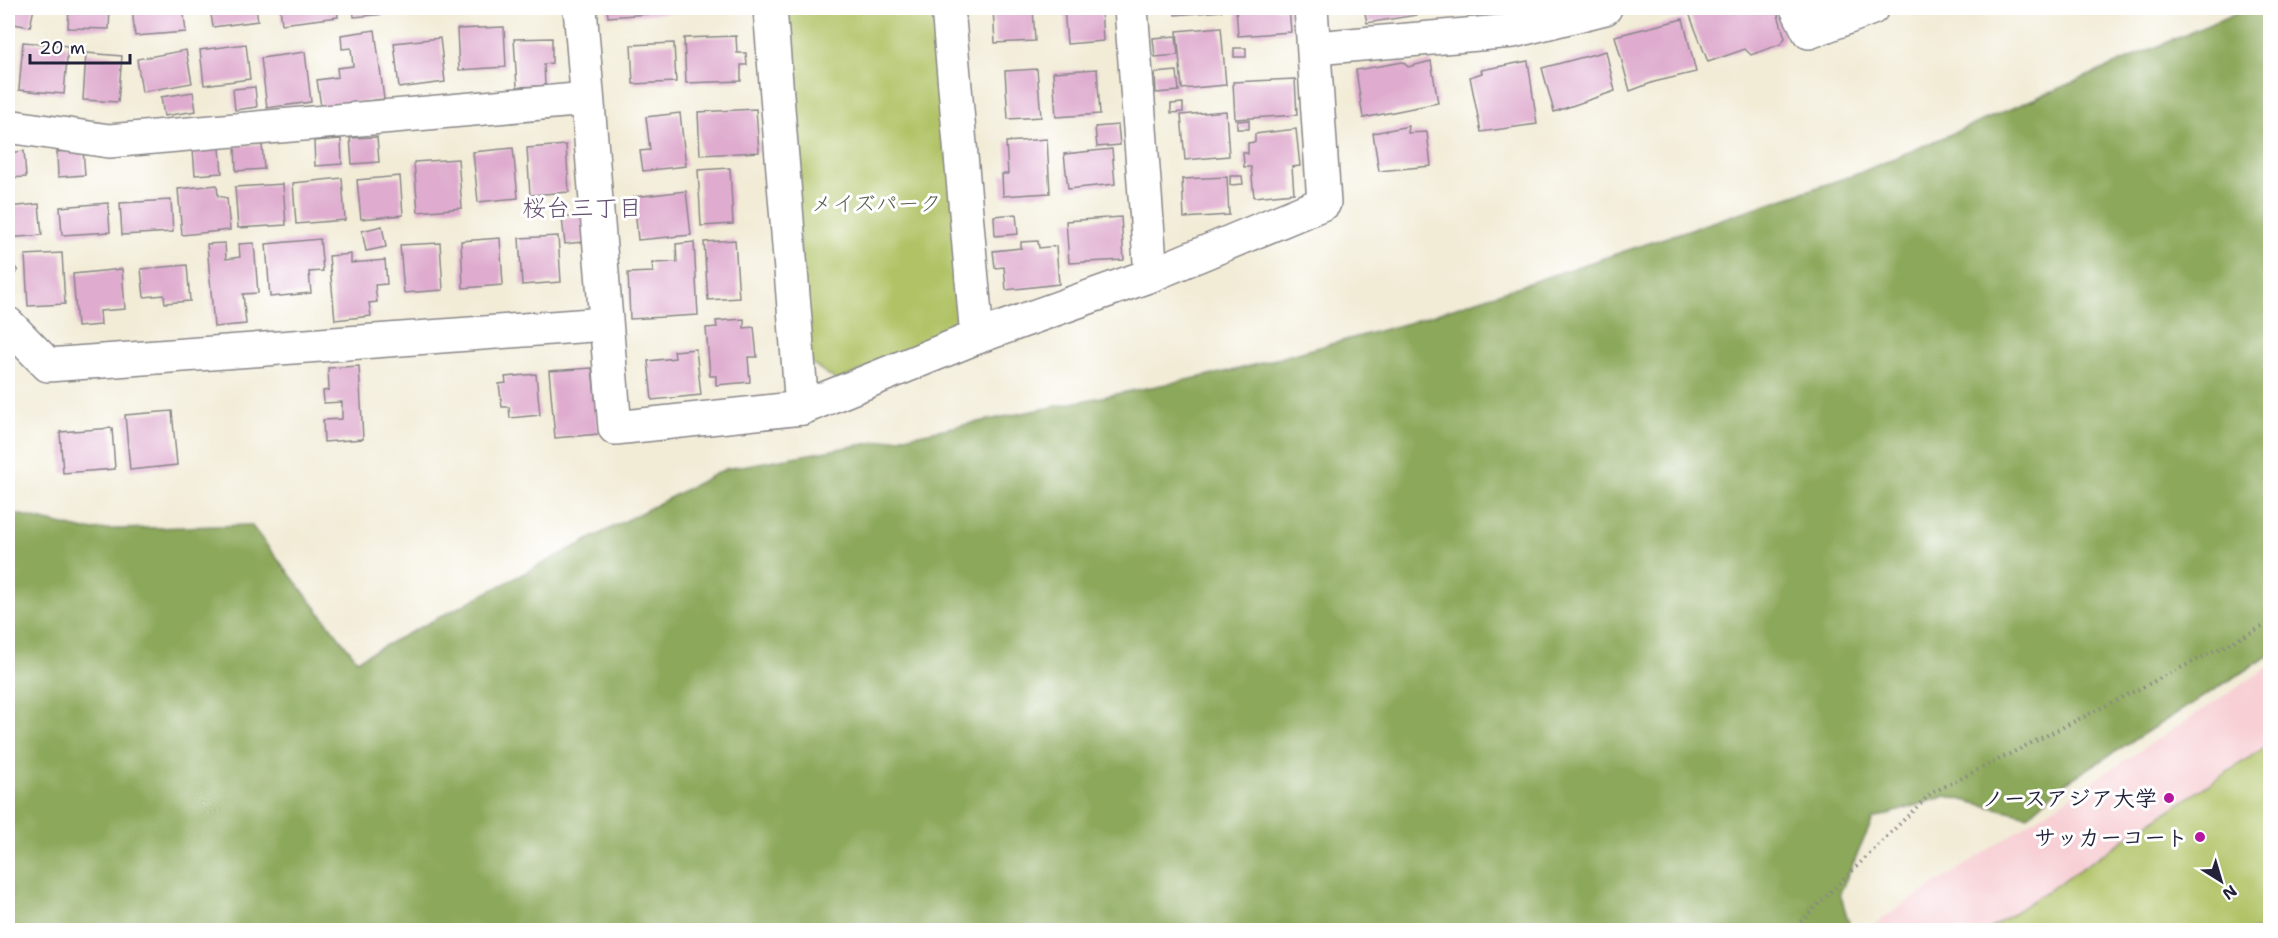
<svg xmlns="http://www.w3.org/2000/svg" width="2278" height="938" font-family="'Shantell Sans','Klee One',sans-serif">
<rect width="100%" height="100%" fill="#fff"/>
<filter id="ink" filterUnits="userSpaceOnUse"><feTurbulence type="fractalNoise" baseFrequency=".0167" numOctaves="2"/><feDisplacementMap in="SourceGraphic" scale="12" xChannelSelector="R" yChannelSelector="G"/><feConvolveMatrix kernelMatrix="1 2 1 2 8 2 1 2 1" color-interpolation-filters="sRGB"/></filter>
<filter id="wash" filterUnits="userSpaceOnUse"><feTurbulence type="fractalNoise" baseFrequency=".008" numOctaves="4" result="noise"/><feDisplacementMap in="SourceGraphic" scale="24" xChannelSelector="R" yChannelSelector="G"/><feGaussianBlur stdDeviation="1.35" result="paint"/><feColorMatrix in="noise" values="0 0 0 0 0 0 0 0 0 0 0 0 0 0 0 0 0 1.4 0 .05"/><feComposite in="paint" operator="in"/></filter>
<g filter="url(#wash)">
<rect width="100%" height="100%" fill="#f2ecd7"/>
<path fill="#f7cfd4" d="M2270,666v264h-405z"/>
<g fill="#b0c265" stroke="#697250" stroke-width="1.5">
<path d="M780,8h159l27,319 -129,54 -27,-19z"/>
<path d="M2270,744v186h-282z"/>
</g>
<path fill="#8ca85a" stroke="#57654a" stroke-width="1.5" d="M2248,8h22v647l-205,128 -37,33 -82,-20 -73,23 -33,74 11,37h-1843v-418l77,18 166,-5 106,135 368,-191 174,-31 336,-68 173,-47 449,-149z"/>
<g id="blocks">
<g fill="#dfaccf">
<path d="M8,8h26l-4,19 -22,-4z"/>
<path d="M69,8h41l-1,21 -41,-1z"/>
<path d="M132,8h51l3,24 -51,4z"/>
<path d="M210,8h46l2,13 -45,6z"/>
<path d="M280,8h57l1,9 -56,7z"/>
<path d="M353,8h64v3l-63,6z"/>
<path d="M430,8h21v1l-21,2z"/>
<path d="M607,8h67v4l-66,5z"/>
<path d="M681,8h21v1l-21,2z"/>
<path d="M993,8h40l2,33 -40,2z"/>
<path d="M1064,8h37l2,33 -36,3z"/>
<path d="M1149,8h23v3l-23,2z"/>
<path d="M1174,8h48v3l-47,4z"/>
<path d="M1236,8h53l2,24 -53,4z"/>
<path d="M1364,8h52l1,7 -50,8z"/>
<path d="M1428,8h19v1l-19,3z"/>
<path d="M1687,8h89l9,30 -4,6 -30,11 -6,-6 -37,13z"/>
<path d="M1683,19l13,53 -42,10 -24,9 -15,-55z"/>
<path d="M504,27l2,40 -47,3 -2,-41z"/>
<path d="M1221,27l5,58 -44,4 -5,-58z"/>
<path d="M375,30l9,69 -63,8 -4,-27 21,-3 -1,-9 16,-2 -2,-18 -9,1 -1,-14z"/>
<path d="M736,36l1,17h9l1,12h-6v16l-55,2 -2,-45z"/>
<path d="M1176,36l2,19 -23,2 -2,-19z"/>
<path d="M440,38l5,44 -46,6 -5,-45z"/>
<path d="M552,38v25l-8,1 1,22 -28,1 -3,-48z"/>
<path d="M23,42l45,4 -4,48 -45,-4z"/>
<path d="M674,43l2,39 -43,2 -2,-39z"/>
<path d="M246,44l4,35 -46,6 -4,-35z"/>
<rect x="1234" y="48" width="12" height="9"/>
<path d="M186,50l6,33 -50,9 -5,-33z"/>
<path d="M1606,51l9,40 -61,21 -12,-44z"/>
<path d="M305,52l6,50 -44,6 -6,-50z"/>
<path d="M86,53l36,3 -4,46 -35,-2z"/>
<path d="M1431,61l7,42 -75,15 -7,-48 47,-8 5,5z"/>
<path d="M1528,61l9,63 -56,8 -11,-55 12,-4 -1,-3z"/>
<path d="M1037,69l4,48 -33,2 -3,-48z"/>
<path d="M1097,69l3,45 -44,3 -3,-45z"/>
<path d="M1177,71l2,20 -23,2 -1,-20z"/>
<path d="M1295,79l2,36 -62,4 -2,-37z"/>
<path d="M255,87l2,20 -22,3 -2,-21z"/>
<path d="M193,92l3,19 -32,5 -3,-19z"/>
<path d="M1183,103v9l-12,1v-9z"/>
<path d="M756,109l3,43 -59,3 -2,-43z"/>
<path d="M1226,111l3,45 -44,4 -4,-45z"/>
<path d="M680,113l6,53 -43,5 -3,-20 10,-1 -4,-33z"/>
<path d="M1249,120v9h-12v-8z"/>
<path d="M1118,125l2,20 -23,2 -2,-20z"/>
<path d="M1409,126l-1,7 19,-1 4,34 -52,5 -6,-38z"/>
<path d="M1296,129l4,37 -8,1 2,26 -40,4 -3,-30h-7l-1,-15 5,2v-11l7,-1v-8z"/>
<path d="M377,137l2,25 -27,2 -2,-26z"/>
<path d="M341,139l1,25 -27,2 -1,-25z"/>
<path d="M1047,139l3,54 -47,3 -1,-22h6l-2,-32z"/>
<path d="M262,144l2,25 -28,2 -1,-25z"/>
<path d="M566,145l3,47 -39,3 -3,-47z"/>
<path d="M220,148l2,25 -27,2 -2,-25z"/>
<path d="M513,148l5,50 -40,4 -5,-50z"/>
<path d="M1112,149l3,35 -47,5 -4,-35z"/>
<path d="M83,150l2,25 -27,2 -1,-25z"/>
<path d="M24,151l2,26 -18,1v-25z"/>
<path d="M458,159l4,49 -44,4 -4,-50z"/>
<path d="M730,168l3,56 -32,2 -3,-56z"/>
<path d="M400,176l3,39 -42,4 -4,-39z"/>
<path d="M1230,176h12l1,8 -13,1z"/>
<path d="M1227,177l2,38 -45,3 -2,-39z"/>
<path d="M342,178l3,42 -49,4 -3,-41z"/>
<path d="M283,184l3,41 -48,3 -3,-41z"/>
<path d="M217,185l1,11 9,2 3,32 -48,5 -4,-46z"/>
<path d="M686,191l5,44 -53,5 -4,-43z"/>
<path d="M171,200l2,32 -51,3 -2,-32z"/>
<path d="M108,203l2,29 -48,3 -2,-28z"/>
<path d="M39,204l3,31 -34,3v-31z"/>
<path d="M1016,214l2,20 -23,2 -1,-20z"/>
<path d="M587,215l3,26 -25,3 -3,-26z"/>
<path d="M1121,217l3,43 -55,3 -3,-42z"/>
<path d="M382,226l4,21 -20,4 -4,-20z"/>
<path d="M558,236l3,46 -39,3 -3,-47z"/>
<path d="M500,238l3,47 -40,3 -2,-47z"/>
<path d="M320,239l3,32 -14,1 2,21 -41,4 -4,-53z"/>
<path d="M735,240l4,58 -31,2 -4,-58z"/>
<path d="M1038,241l1,7 17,-2 3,38 -53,6 -2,-23 -9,1 -2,-17 28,-3v-6z"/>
<path d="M694,242l4,73 -68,4 -2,-46 25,-1 -1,-9 25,-1 -1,-18z"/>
<path d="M225,243l1,16 14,-2 -1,-13 15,-1 4,50 -15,1 3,30 -32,3 -7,-83z"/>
<path d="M440,243l3,47 -39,3 -4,-48z"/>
<path d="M62,253l3,51 -37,2 -3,-51z"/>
<path d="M351,254v9l34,-3 2,24 -12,1 2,17 -8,1 2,13 -36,4 -6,-64z"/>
<path d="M8,259l10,12 -10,9z"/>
<path d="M187,265l3,36 -25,2 -1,-8 -20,2 -3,-28z"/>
<path d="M122,269l3,40 -25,2 1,14 -24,2 -4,-53z"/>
<path d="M744,319v9l10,-1 3,30h-9l2,25 -34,3v-9h-6l-4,-48 11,-1 -1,-6z"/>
<path d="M696,349l5,46 -49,5 -4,-39 27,-3 -1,-7z"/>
<path d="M359,366l4,73 -39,3 -1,-22 19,-1v-17l-18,1 -1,-12 6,-1 -1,-22z"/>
<path d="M592,368l7,66 -44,4 -6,-67z"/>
<path d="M536,374l4,41 -30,3 -1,-11h-7l-3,-23 7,-1 -1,-6z"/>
<path d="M172,411l5,54 -47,5 -5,-55z"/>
<path d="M112,428l3,41 -52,4 -3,-41z"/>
</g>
</g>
</g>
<g filter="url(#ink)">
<use href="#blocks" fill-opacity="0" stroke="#8a8789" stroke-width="1.5"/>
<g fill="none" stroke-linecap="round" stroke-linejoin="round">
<defs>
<g id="minor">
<path d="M580,8l35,420 187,-20 175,-71 174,-62 173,-72 -13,-195"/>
<path d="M770,8l32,400"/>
<path d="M948,8l29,329"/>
<path d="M1131,8l20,267"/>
<path d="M1797,8l12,24 63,-24"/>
<path d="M1315,48l198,-17 92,-23"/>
<path d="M8,126l101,15 478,-42"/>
<path d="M8,324l40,41 557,-41"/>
</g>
</defs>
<use href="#minor" stroke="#8a8789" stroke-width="36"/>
<path stroke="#8a8789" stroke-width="4" stroke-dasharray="1.5 4.5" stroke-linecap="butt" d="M1792,930l138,-136 340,-171"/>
<use href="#minor" stroke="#fff" stroke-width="33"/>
</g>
</g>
<g fill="#b5179e" stroke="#fff" stroke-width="2">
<circle cx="2169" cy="798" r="6"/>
<circle cx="2200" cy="837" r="6"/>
</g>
<g text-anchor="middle" stroke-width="6" stroke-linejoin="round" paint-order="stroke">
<g font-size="22" fill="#545a4a" stroke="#fff">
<text x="876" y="211">メイズパーク</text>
</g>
<g font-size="22" font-weight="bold" fill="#22223b" stroke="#fff" text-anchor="end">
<text x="2157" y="806">ノースアジア大学</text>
<text x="2188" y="845">サッカーコート</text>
</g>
<g font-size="24" fill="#64526f" stroke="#fff">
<text x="582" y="216">桜台三丁目</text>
</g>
</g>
<rect width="2278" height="938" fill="none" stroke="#fff" stroke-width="30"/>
<g transform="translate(2221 881) rotate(143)" stroke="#ffffff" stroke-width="4.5" paint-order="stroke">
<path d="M0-4.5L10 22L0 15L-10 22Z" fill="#22223b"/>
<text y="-9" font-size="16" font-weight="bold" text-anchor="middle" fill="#22223b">N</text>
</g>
<path d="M30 54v9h100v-9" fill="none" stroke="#22223b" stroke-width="3"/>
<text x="39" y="54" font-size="18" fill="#22223b" stroke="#ffffff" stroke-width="4.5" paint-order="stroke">20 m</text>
</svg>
